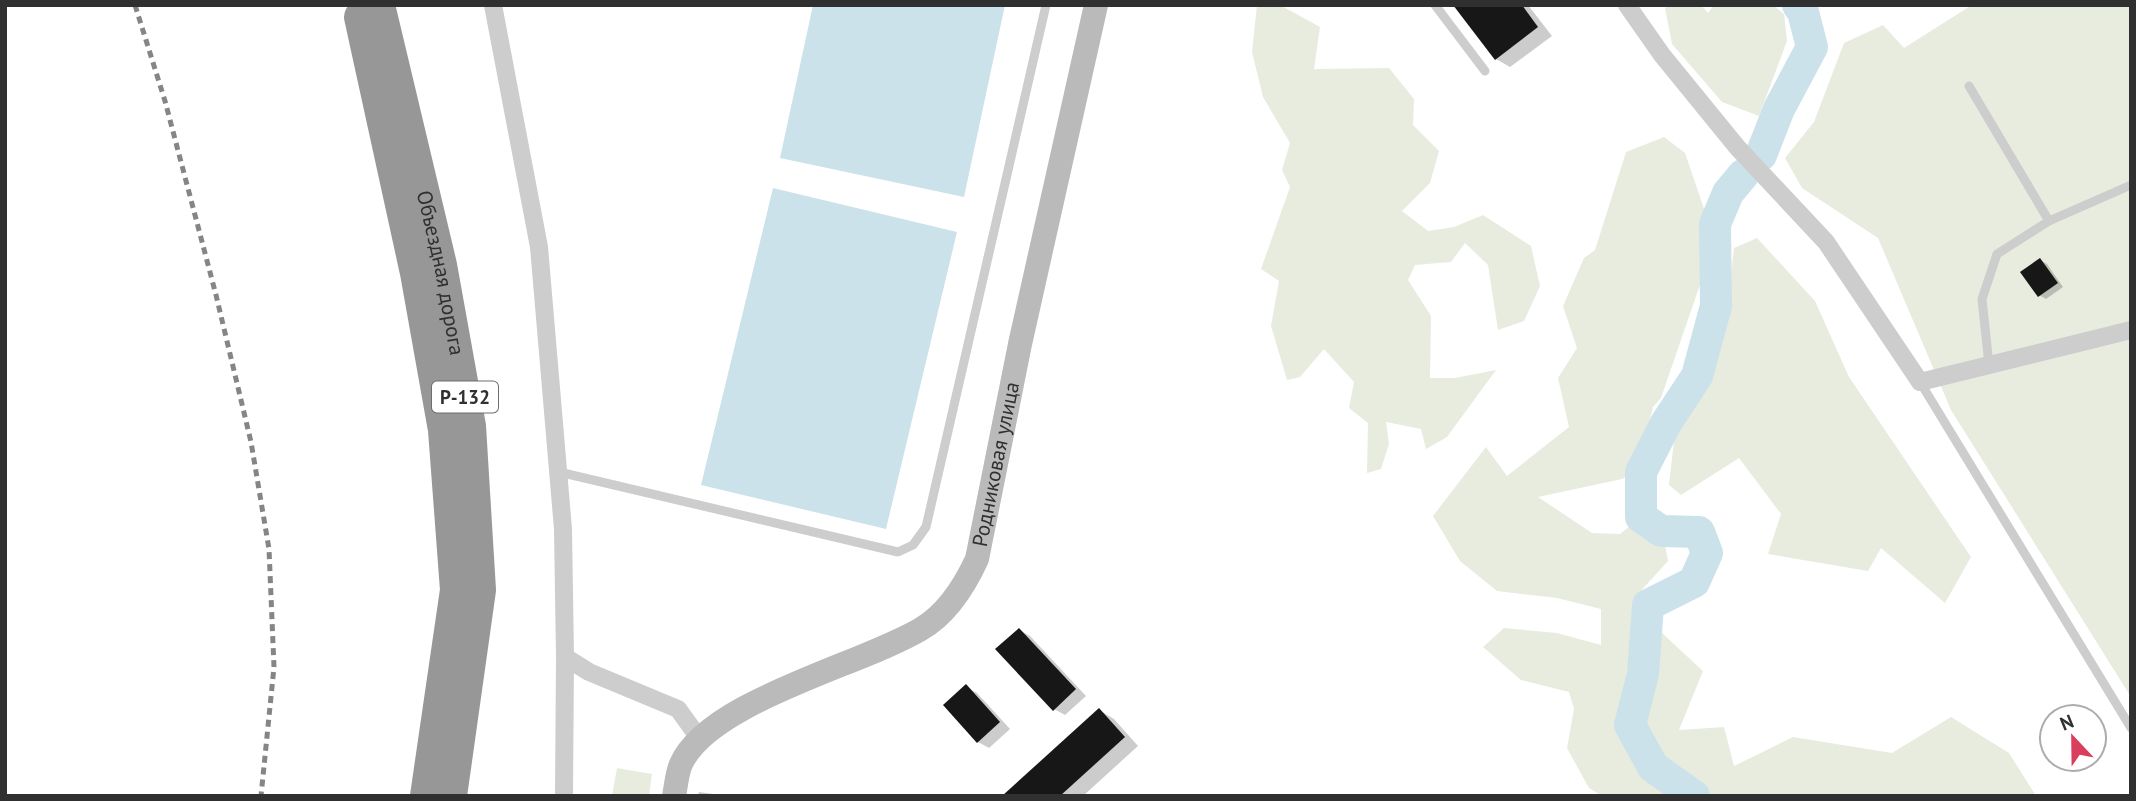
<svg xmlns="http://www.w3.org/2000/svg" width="2136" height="801" font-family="'PT Sans',sans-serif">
<rect width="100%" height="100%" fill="#fff"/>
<g fill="#e7ecdf">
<path d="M1257,5h23l40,22 -6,42 75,-1 25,31 -1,26 26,26 -9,32 -28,28 26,20 26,-4 29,-12 48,31 9,40 -16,35 -26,9 -10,-65 -23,-22 -14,19 -36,3 -7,15 23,36 -1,62h25l41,-8 -49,67 -21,12 -5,-20 -35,-7 3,22 -8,25 -14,4 1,-50 -19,-15 5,-26 -30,-33 -24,28 -13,3 -16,-54 8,-45 -18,-12 29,-82 -8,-17 8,-27 -27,-46 -11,-45z"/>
<path d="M1668,5h33l7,8 6,-8h59l11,9 3,27 -28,75 -37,-14 -50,-58 -7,-36z"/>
<path d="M1972,5h159v692l-180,-287 -73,-172 -76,-50 -17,-30 29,-36 30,-79 39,-18 21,23z"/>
<path d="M1664,137l21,16 25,73 -7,50 -42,122 -8,9 -16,64 -15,8 -84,18 54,36 28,1 15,-12 11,-5 16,11 6,33 -30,33 -17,120 31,70 19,12h-69l-13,-8 -22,-40 7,-39 -5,-17 -48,-12 -38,-33 21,-19 53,5 44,12v-36l-44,-11 -60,-7 -37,-30 -27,-45 53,-69 21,29 62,-49 -11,-49 19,-30 -14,-42 21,-48 11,-8 31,-98z"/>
<path d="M1757,238l58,63 34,76 122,180 -26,46 -64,-55 -13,23 -100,-17 13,-40 -42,-56 -58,37 -12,-10 6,-54 22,-32 28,-72 9,-79z"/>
<path d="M1662,633l41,38 -24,59 45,-3 10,39 59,-29 99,16 59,-36 58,36 27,43h-322l-47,-28 -30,-44 15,-39z"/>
<path d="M617,768l35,6 -3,22h-37z"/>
</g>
<g fill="#cce2ea">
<path d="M813,5h192l-41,192 -184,-39z"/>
<path d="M773,188l184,44 -71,297 -185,-44z"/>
</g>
<g fill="#0003">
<path d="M1455,5h73l24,31 -42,31 -14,-8z"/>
<path d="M2040,260l7,4 16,23 -17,12 -7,-4z"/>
<path d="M1019,630l11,6 56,60 -21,19 -11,-6z"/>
<path d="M966,687l11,6 33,36 -21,19 -11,-6z"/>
<path d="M1099,710l15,9 24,27 -55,50h-78z"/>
<path d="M699,792l28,4h-29z"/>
</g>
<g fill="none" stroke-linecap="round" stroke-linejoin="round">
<g stroke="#cce2ea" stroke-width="32">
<path d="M1761,155l18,-46 33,-62 -9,-35 -5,-7"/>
<path d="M1694,796l-41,-29 -23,-42 13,-51 5,-69 46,-23 13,-29 -8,-21 -38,-1 -20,-14v-45l25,-49 31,-47 19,-70 -1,-82 13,-31 15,-18"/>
</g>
</g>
<g fill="#171717">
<path d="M1453,5h69l16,22 -43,33z"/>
<path d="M2040,258l18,25 -20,14 -18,-25z"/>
<path d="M1019,628l57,61 -23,22 -58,-62z"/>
<path d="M966,684l34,38 -23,21 -34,-38z"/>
<path d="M1099,708l26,29 -65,59h-58z"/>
</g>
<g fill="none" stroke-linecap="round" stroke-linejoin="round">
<g stroke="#cdcdcd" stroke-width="9">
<path d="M1435,5l50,66"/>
<path d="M1969,86l80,135"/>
<path d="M1989,365l-7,-66 15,-45 52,-33 82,-36"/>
<path d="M1920,382l211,346"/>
<path d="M559,472l339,80 15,-7 13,-18 120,-522"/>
</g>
<g stroke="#cdcdcd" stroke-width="18">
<path d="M493,5l46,242 24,282 2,128 -1,139"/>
<path d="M1627,5l35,50 75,92 89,95 94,140 211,-52"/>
<path d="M565,657l24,15 89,37 21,29"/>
</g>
<path stroke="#bababa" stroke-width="24" id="s1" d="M674,796c2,-10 3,-23 7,-32 28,-63 180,-99 240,-135 26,-15 44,-44 56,-70l43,-215 76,-339"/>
<g stroke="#979797" stroke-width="32">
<path id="s2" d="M379,5l62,260 29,161 10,164 -29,206"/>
<path d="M360,17l56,256 28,157 12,160 -30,206"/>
</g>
<path stroke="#858585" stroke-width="5" stroke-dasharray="7 5" stroke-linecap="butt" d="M135,5l30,96 51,194 35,147 18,107 5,118 -13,129"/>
</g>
<g text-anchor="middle" stroke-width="7" stroke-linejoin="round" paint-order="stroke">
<rect fill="#fff" stroke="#6e6e6e" stroke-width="2" x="432" y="381.5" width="66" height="31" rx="5"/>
<g font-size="19" font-weight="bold" fill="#303030">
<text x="465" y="404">Р-132</text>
</g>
<g font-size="21" fill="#303030" stroke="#fff">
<text dy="7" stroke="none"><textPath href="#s2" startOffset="275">Объездная дорога</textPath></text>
<text dy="7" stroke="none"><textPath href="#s1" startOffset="500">Родниковая улица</textPath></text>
</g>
</g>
<rect width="2136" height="801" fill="none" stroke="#303030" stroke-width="14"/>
<g transform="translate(2073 738) rotate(338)"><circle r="33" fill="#ffffff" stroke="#acacac" stroke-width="2"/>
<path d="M0-5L12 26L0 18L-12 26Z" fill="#da3e5c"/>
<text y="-10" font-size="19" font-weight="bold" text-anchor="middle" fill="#303030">N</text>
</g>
</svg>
